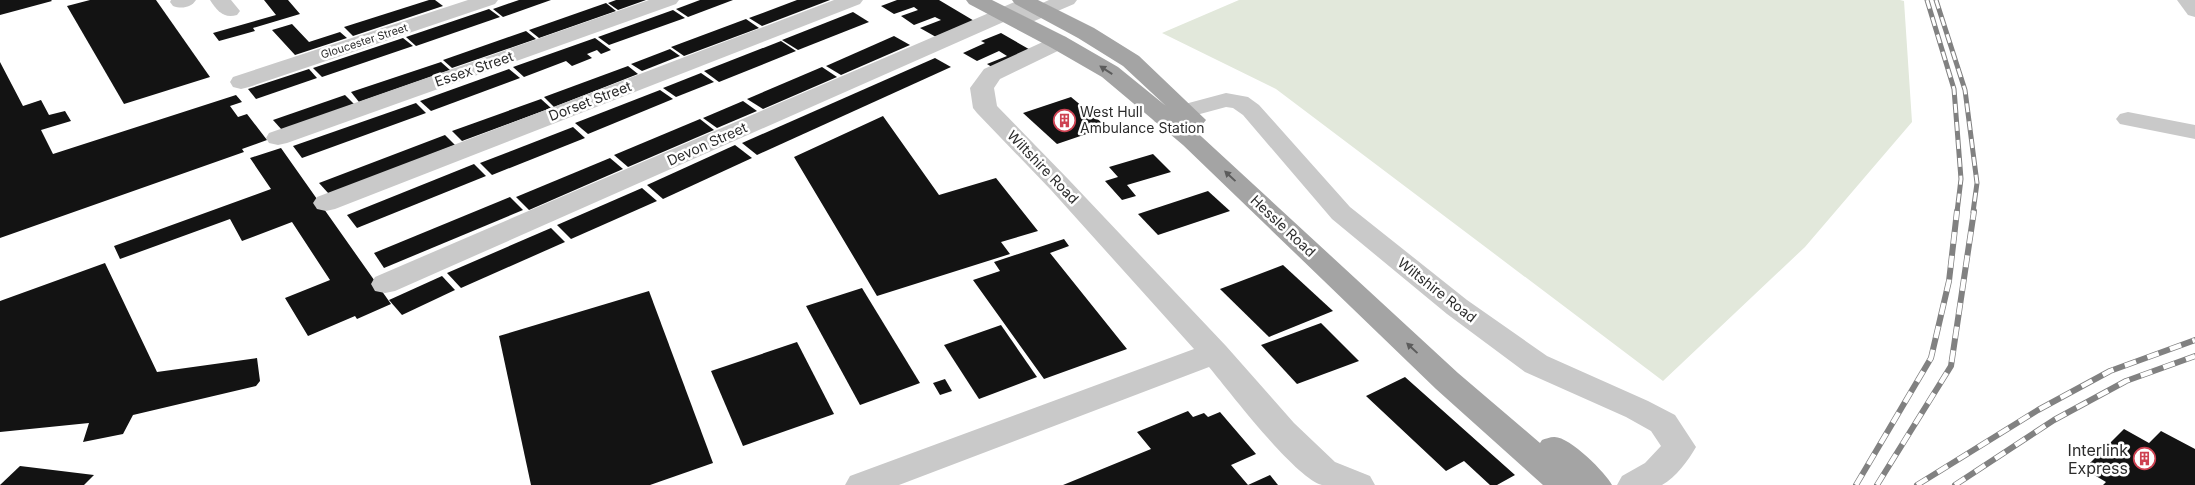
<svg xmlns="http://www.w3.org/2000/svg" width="2195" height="485" font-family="Inter,sans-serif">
<rect width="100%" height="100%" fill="#fff"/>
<path fill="#e2e8db" d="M1239,0h661l4,1 8,121 -107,125 -142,134 -387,-292 -114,-56z"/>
<g fill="#131313">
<path d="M0,0h51l1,1 -52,14z"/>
<path d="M90,0h66l54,77 -86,27 -57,-98z"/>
<path d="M264,0h24l12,14 -47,14 2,3 -36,10 -6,-8 63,-18z"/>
<path d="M429,0h6l8,6 -90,30 -9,-9z"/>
<path d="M519,0h32l-48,17 -10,-8z"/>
<path d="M616,0h30l-28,10 -10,-7z"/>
<path d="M700,0h33l-45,17 -12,-8z"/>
<path d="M797,0h33l-68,26 -13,-8z"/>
<path d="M897,0h42l37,22 -40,15 -16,-9 21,-8 -6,-3 -21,8 -13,-9 17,-6 -4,-3 -20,7 -13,-8z"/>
<path d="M606,3l10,8 -77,27 -10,-8z"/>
<path d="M489,9l11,8 -84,29 -10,-9z"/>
<path d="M673,10l12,8 -76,27 -11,-8z"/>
<path d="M853,12l16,10 -71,28 -16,-10z"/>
<path d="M746,19l13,9 -75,28 -13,-9z"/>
<path d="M292,24l17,18 31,-10 7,6 -52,17 -23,-25z"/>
<path d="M526,31l10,8 -84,29 -9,-8z"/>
<path d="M1001,33l33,19 -39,17 -8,-5 20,-8 -8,-5 -22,10 -14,-8 22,-10 -4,-2z"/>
<path d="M894,36l16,9 -69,30 -15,-9z"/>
<path d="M403,38l10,8 -91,31 -9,-9z"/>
<path d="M595,38l16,12 -10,4 -4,-4 -10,4 5,4 -20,8 -6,-5 -42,16 -11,-10z"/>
<path d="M781,41l15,10 -77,31 -15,-11z"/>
<path d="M670,49l10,7 -38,15 -11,-7z"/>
<path d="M935,58l16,9 -194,88 -15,-12z"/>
<path d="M0,62l23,44 18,-6 8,15 16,-4 6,10 -30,9 12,24 183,-59 6,7 -12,4 8,11 9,-3 20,26 -25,9 2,3 -244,86z"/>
<path d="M441,62l9,8 -91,32 -8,-10z"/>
<path d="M628,66l10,8 -84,33 -10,-10z"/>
<path d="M822,67l15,10 -74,32 -16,-10z"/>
<path d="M309,69l8,9 -61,21 -8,-10z"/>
<path d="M509,69l11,9 -89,33 -11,-10z"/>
<path d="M701,73l13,9 -38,15 -13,-9z"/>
<path d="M660,90l13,9 -85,35 -13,-11z"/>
<path d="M345,95l9,9 -72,26 -9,-10z"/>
<path d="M1071,97l36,30 -50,17 -34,-31z"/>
<path d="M541,99l10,9 -89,33 -10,-10z"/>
<path d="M743,101l14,10 -40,17 -14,-10z"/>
<path d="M416,103l10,10 -124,45 -9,-12z"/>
<path d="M883,116l56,79 57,-17 42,53 -37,11 9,12 -133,42 -83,-139z"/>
<path d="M700,119l14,11 -86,37 -14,-12z"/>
<path d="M573,127l12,11 -93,37 -12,-12z"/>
<path d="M445,135l10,10 -126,49 -10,-11z"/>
<path d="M735,145l17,13 -89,41 -16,-14z"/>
<path d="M281,148l110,156 -34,15 -2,-3 -47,20 -23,-38 45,-18 -38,-58 -50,19 -12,-22 -110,40 -6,-13 157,-57 -21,-31z"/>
<path d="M1153,154l18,18 -44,13 9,11 -14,4 -17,-19 13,-4 -9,-10z"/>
<path d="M610,158l13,11 -94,41 -13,-13z"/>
<path d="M474,164l12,12 -129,52 -10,-13z"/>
<path d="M642,188l15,13 -86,38 -14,-14z"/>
<path d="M1208,191l22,20 -72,24 -20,-21z"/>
<path d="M510,197l13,13 -139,58 -10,-15z"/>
<path d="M551,228l14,14 -104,46 -14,-15z"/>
<path d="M1064,239l5,7 -19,7 77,96 -83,30 -71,-99 27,-9 -6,-9z"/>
<path d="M105,263l52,109 100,-14 3,23 -4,5 -123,29 -10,19 -40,8 6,-19 -89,9v-131z"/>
<path d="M1283,265l50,46 -64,26 -49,-48z"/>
<path d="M442,276l13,14 -53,25 -13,-15z"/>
<path d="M862,288l58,95 -60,22 -54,-99z"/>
<path d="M649,291l64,172 -63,22h-119l-32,-149z"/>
<path d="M1321,323l38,38 -62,23 -36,-39z"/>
<path d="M1001,325l36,52 -58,22 -35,-54z"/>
<path d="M797,342l37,72 -91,32 -32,-75z"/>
<path d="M1405,377l110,98 -18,10h-7l-26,-24 -18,10 -80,-75z"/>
<path d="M945,379l7,12 -12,4 -7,-12z"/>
<path d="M1188,411l5,6 11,-4 4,4 12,-5 36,42 -25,11 17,20h-185l88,-36 -14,-17z"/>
<path d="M2124,429l25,14 12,-12 34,18v36h-92l3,-3 -22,-13z"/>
<path d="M20,466l74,9 -10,10h-84z"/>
<path d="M1270,475l8,10h-30z"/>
</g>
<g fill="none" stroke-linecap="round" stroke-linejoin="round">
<g fill="#c9c9c9" fill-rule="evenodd">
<path d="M171,0h25c-5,8 -15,9 -23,6l-3,-4z"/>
<path d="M210,0h21l9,11 -3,4c-13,4 -20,-4 -27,-15z"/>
<path d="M468,0h30l-3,4 -246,83 -8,2 -8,-2 -3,-5 3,-5z"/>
<path d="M649,0h30l-3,4 -389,139 -9,2 -9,-2 -3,-5 3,-5z"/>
<path d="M834,0h29l-3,4 -525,205 -9,2 -9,-2 -4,-6 4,-6z"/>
<path d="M1019,0h18l2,3 -1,2 11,-5h28l-3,4 -49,21 -7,2 -7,-2 -3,-5 -613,271 -10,2 -10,-2 -4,-7 4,-7z"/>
<path d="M2177,0h18v17l-7,-2z"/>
<path d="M1058,35l8,2 3,5 -3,5 -66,32 -6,9 3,18 72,74 157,166 68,77 41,39 35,14 5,9c-15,0 -39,0 -53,0 -27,-7 -93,-94 -113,-118l-310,118h-54l5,-9 344,-127 -143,-159 -74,-77 -4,-5 -3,-20 14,-19z"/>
<path d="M1226,93l22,4 11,8 91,102 117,93 80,56 101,45 27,14 21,32c-8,14 -20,30 -34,38h-45l5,-9 23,-13 16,-17 -10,-15 -25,-14 -101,-45 -78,-58 -115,-95 -89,-104 -10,-7 -7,-1 -63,17 -8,-2 -4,-5 4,-5z"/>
<path d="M2128,112l67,13v14l-75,-15 -4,-5 4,-5z"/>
</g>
<path fill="#a4a4a4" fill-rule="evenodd" d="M966,0h26l74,37 52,30 48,39 -43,-40 -45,-28 -63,-34 -3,-4h26l56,28 45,28 67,64 -4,5 -12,1 268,247 82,70 2,-3c3,-1 8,-3 12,-3 15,-1 52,36 58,48h-69l-107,-96 -253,-244 -81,-68 -52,-30 -81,-43z"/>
<defs>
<g id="rail-far1">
<path d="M1927,0l27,89 7,90 -4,33"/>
<path d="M1936,0l29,90 12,93 -4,29"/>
</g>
<g id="rail">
<path d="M1856,485l75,-127 18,-77 8,-70"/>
<path d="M1877,485l74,-119 23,-155"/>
<path d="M1917,485l121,-75 72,-39 85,-31"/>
<path d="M1955,485l99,-65 72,-39 69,-25"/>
</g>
</defs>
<use href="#rail-far1" stroke="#818181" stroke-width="5"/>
<use href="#rail" stroke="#818181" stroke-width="6"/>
<use href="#rail-far1" stroke="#fff" stroke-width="3" stroke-dasharray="9" stroke-linecap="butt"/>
<use href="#rail" stroke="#fff" stroke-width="4.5" stroke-dasharray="12" stroke-linecap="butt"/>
</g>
<defs><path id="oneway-solid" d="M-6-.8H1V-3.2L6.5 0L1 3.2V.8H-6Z" transform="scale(1.25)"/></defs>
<g fill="#5c5c5c">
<use href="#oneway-solid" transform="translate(1106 70) rotate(-147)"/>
<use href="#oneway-solid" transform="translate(1230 176) rotate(-137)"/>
<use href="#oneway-solid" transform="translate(1412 348) rotate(-137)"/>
</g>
<defs>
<symbol id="building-ring" viewBox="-11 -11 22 22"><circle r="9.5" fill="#fff" stroke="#ce4252" stroke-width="1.5"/><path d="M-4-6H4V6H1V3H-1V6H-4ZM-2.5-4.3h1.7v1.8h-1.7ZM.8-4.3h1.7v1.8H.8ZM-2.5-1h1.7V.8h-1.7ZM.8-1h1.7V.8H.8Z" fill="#ce4252"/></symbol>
</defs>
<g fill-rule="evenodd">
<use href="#building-ring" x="1052" y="108" width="25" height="25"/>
<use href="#building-ring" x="2132" y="446" width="25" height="25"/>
</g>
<g text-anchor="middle" stroke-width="5" stroke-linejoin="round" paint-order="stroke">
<g font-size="11" fill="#2c2c2c" stroke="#fff">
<text transform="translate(364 41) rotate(-18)" y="4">Gloucester Street</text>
</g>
<g font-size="14" fill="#2c2c2c" stroke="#fff">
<text transform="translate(474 69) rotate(-19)" y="5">Essex Street</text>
<text transform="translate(590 101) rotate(-21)" y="5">Dorset Street</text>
<text transform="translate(707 144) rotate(-24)" y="5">Devon Street</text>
<text transform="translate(1043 167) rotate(46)" y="5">Wiltshire Road</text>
<text transform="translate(1283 226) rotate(43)" y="5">Hessle Road</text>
<text transform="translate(1437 290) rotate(38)" y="5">Wiltshire Road</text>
</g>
<g font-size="14" fill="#2c2c2c" stroke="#fff" text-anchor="start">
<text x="1080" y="117">West Hull<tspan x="1080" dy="16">Ambulance Station</tspan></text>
</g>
<g font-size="16" fill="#2c2c2c" stroke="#fff" text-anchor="end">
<text x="2128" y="456">Interlink<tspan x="2128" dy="18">Express</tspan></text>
</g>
</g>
</svg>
